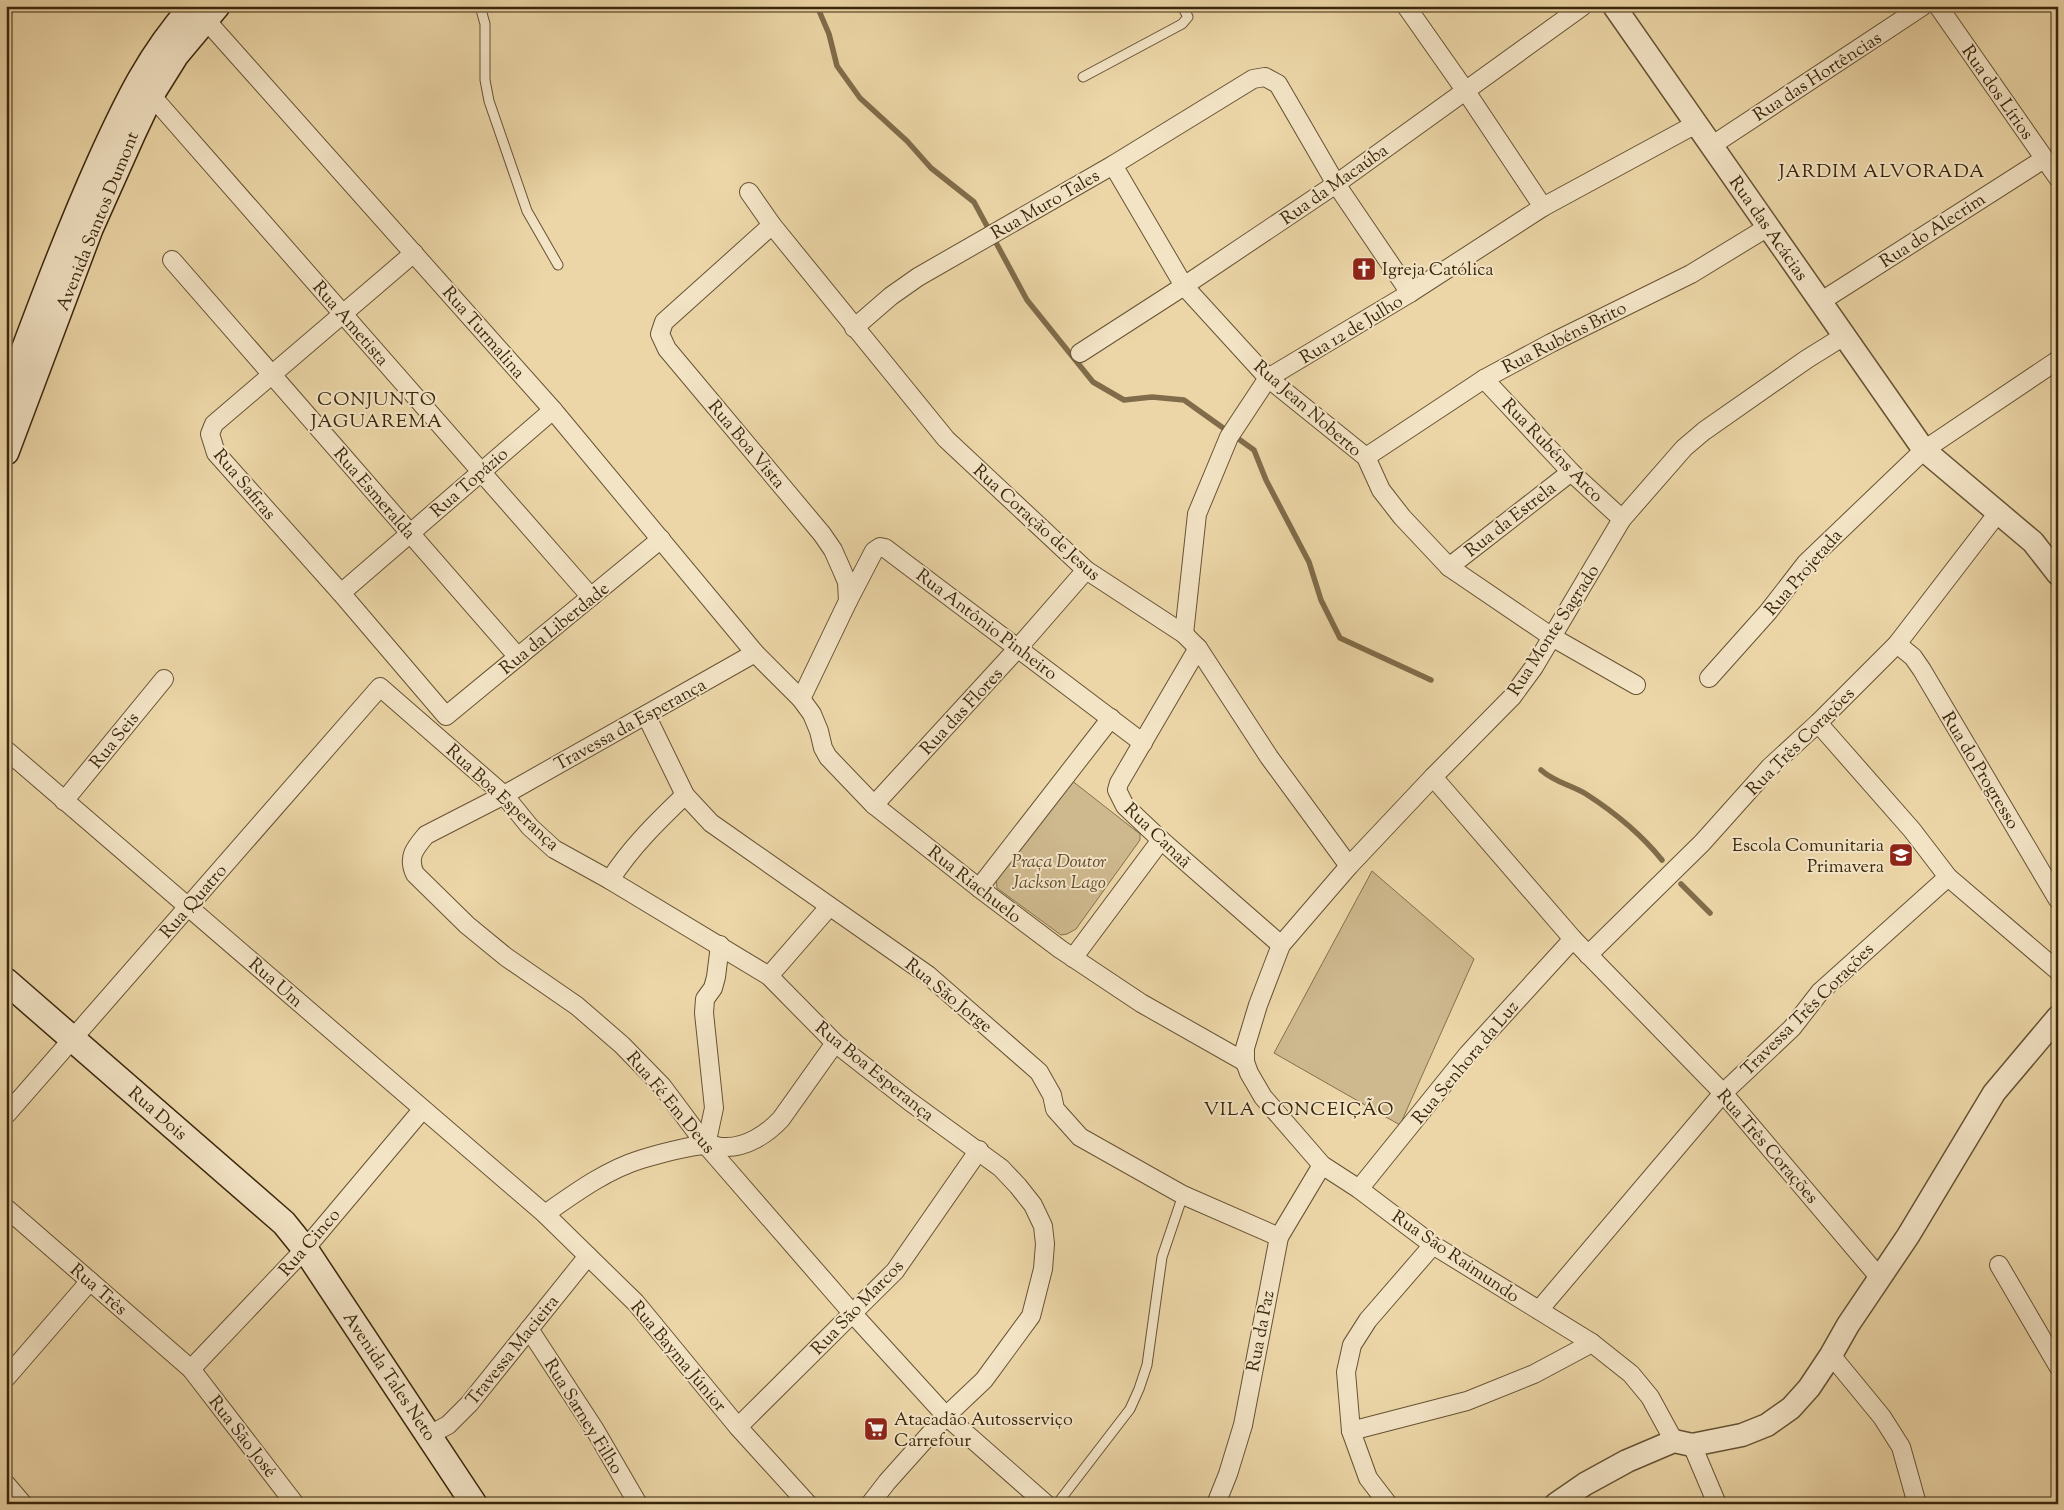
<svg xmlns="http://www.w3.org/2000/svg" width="2064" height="1510" font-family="'Sorts Mill Goudy',serif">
<rect width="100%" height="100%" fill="#ecd6a7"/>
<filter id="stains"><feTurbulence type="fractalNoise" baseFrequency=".004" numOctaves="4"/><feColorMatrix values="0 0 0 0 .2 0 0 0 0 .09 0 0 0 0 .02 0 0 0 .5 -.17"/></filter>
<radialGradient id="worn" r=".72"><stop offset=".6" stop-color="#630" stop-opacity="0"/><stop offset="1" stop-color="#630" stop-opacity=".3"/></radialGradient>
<g fill="#ceb88d" stroke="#84704d">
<path d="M6,6h10l-10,20z"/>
<path d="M1071,780l69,54v6l-64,89 -9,5 -6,1 -64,-47 -1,-12z"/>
<path d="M1372,871l102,88 -74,166 -126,-72z"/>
</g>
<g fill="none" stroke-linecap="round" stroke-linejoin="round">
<g stroke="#806c4a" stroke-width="5.5">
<path d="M817,6l12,28 8,32 23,32 47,43 24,27 43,34 53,98 66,82 31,18 28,-3 32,3 70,50 12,30 43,82 12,38 19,38 91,42"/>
<path d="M1541,770c13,12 30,15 45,24 28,18 55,40 76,66"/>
<path d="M1681,884l29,29"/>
</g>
<defs>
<g id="service">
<path d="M480,6l5,18v56l4,21 38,110 31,54"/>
<path d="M1083,77l99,-53 6,-7 -6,-11"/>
<path d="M1057,1504l73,-95 9,-20 8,-24 15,-108 21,-62"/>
</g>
<g id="minor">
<path d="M1406,6l59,84 78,117"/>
<path d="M1938,6l120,172"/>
<path d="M205,19l348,391 202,243 46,46 11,15 7,17 4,17 5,9 46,48 105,83 81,61 81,54 104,59"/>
<path d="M151,95l440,502"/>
<path d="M1711,146l212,-140"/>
<path d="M1113,165l71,121 84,92 98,79 15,33 21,27 47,50 103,70 84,48"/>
<path d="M749,192l23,33 174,214 140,131 98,64 14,14 71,109 80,109"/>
<path d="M772,225l-108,97 -4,12 7,15 155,185 11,16 8,18 6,14 1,19 -47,98"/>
<path d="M414,253l-200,171 -4,10 6,19 125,140 105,123 215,-177"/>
<path d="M172,260l346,397"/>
<path d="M1820,302l224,-143"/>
<path d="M854,328l37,-32 27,-19 195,-112 140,-86 12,-2 13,7 58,100 74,109"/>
<path d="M1080,353l104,-67 152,-102 247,-178"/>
<path d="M1484,379l87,93 51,47"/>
<path d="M1366,457l118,-78 67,-36 140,-69 77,-47"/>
<path d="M1449,567l122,-95"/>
<path d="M341,593l212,-183"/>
<path d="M848,601l26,-50 6,-4 5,1 258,195"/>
<path d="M1184,634l13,-120 32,-77 39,-59 142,-85 133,-86 153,-83"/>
<path d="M1897,644l16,13 9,13 136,230"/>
<path d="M1198,648l-79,135 -2,7 8,16 36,34 120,105"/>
<path d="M755,653l-251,142 -78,40c-11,13 -19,22 -11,39l52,51 39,32 71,49 45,39 40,41 44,59 147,169 93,102 100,88"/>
<path d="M1709,678l59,-66 38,-49 118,-113 134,-90"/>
<path d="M646,715l39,80 26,28 217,152 111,97 13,23 3,14 25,28 103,58 96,42"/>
<path d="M1818,723l94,107 36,47 110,94"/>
<path d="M6,750l539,464 91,89 102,124 70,77"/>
<path d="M1433,777l140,162 150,154 156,184"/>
<path d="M64,801l100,-122"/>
<path d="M874,805l144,-157 68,-78"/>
<path d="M610,880c21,-33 48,-59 75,-85"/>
<path d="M979,888l132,-170"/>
<path d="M1588,955l114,-112 68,-76 48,-44 79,-79 100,-130"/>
<path d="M1073,958l88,-118"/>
<path d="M769,976l60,-69"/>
<path d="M6,1115l374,-428 124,108 26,32 24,22 56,31 159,96 66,67 74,58 92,67 17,18 15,19 10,21 2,18 -2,25 -12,47 -47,64 -38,36 -59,66 -17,22"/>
<path d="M706,1145l8,-37 -10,-95 1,-14 8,-11 3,-11 4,-32"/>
<path d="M1359,1189l109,-135 105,-115"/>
<path d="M6,1208l185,161 104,135"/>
<path d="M545,1214c30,-21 61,-44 97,-55 17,-5 46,-13 63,-14 7,-1 13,2 19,2 22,1 43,-13 57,-28l54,-76"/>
<path d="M1999,1265l59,101"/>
<path d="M1539,1310l184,-217 69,-65 28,-36 128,-115"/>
<path d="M529,1329l66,101 43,74"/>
<path d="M1831,1355l51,62 19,30 16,57"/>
<path d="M191,1369l114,-120 117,-139"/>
<path d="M6,1378l84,-97"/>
<path d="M738,1427l157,-156 84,-121"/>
<path d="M1351,1431l116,-30 67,-27 58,-31"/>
<path d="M429,1435l19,-10 21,-21 119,-148"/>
<path d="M1674,1441l-24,-44 -19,-23 -39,-31 -159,-98 -74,-56 -37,-24 -59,-68 -14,-24 -4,-11v-14l13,-43 23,-60 68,-79 84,-89 79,-80 22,-30 88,-148 62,-71 20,-17 103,-72 37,-23"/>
<path d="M1692,1445l25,59"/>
<path d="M6,1484l17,20"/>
<path d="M1216,1504l12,-30 15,-49 36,-188 43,-72"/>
<path d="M1388,1504l-20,-26 -17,-47 -5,-59 6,-27 16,-25 65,-75"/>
</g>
<g id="tertiary">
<path d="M1614,6l310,444 109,92 25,32"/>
<path d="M1556,1504l29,-20 42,-23 47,-20 18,4 50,-10 25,-10 24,-17 18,-20 22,-33 17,-30 60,-89 86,-143 64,-76"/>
</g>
<g id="secondary">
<path d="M6,398c30,-80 59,-159 94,-237 26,-57 50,-108 93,-155"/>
<path d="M6,452l84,-223 43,-96 18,-38 25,-40 41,-49"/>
<path d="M6,981l278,242 21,26 169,255"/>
</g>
</defs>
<use href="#service" stroke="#665334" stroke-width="11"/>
<use href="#minor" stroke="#665334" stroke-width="20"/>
<use href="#tertiary" stroke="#665334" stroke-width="25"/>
<use href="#secondary" stroke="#3a270d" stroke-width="28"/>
<use href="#service" stroke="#f3e4c6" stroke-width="9"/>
<use href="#minor" stroke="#f3e4c6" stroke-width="18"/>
<use href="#tertiary" stroke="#f3e4c6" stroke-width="22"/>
<use href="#secondary" stroke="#f3e4c6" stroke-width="25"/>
</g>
<defs>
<symbol id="church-square" viewBox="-11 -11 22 22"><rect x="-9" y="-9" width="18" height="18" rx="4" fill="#8f2418" stroke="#f3e4c6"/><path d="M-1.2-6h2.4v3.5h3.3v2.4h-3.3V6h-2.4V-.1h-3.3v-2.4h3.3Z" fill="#fff"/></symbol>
<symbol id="school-square" viewBox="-11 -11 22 22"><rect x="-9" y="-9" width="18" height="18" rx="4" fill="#8f2418" stroke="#f3e4c6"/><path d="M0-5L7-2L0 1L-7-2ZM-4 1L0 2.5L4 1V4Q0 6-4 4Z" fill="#fff"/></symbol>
<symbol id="supermarket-square" viewBox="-11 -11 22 22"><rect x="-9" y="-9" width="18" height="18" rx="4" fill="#8f2418" stroke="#f3e4c6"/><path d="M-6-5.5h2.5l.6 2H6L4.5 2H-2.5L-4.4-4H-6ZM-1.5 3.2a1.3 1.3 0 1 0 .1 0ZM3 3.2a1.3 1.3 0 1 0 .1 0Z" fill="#fff"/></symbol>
</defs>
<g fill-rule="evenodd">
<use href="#church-square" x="1350" y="255" width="28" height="28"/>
<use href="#school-square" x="1887" y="841" width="28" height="28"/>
<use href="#supermarket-square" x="862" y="1415" width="28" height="28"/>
</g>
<g text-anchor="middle" stroke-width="4" stroke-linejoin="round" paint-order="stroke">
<g font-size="18" fill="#3a270d" stroke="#f3e4c6">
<text transform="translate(1817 76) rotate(-33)" y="6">Rua das Hortências</text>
<text transform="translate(1998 92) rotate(55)" y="6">Rua dos Lírios</text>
<text transform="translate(1334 184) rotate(-35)" y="6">Rua da Macaúba</text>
<text transform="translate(1045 204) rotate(-30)" y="6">Rua Muro Tales</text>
<text transform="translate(97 221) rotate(-68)" y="6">Avenida Santos Dumont</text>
<text transform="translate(1769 228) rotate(55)" y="6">Rua das Acácias</text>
<text transform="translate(1932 230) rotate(-33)" y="6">Rua do Alecrim</text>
<text transform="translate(351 323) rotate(49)" y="6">Rua Ametista</text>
<text transform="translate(1351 329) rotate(-31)" y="6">Rua 12 de Julho</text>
<text transform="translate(484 332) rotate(49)" y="6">Rua Turmalina</text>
<text transform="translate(1564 337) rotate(-27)" y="6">Rua Rubéns Brito</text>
<text transform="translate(1308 408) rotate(41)" y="6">Rua Jean Noberto</text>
<text transform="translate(747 444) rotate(50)" y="6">Rua Boa Vista</text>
<text transform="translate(1553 450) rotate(46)" y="6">Rua Rubéns Arco</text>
<text transform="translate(469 482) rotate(-41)" y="6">Rua Topázio</text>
<text transform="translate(245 484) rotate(50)" y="6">Rua Safiras</text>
<text transform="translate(375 493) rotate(49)" y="6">Rua Esmeralda</text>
<text transform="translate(1510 519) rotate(-38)" y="6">Rua da Estrela</text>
<text transform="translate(1037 522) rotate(42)" y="6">Rua Coração de Jesus</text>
<text transform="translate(1803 572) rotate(-49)" y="6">Rua Projetada</text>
<text transform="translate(987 624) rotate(37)" y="6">Rua Antônio Pinheiro</text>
<text transform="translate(554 628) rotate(-39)" y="6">Rua da Liberdade</text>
<text transform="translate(1553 630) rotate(-57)" y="6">Rua Monte Sagrado</text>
<text transform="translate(961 711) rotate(-47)" y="6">Rua das Flores</text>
<text transform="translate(630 724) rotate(-29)" y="6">Travessa da Esperança</text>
<text transform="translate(114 740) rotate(-51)" y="6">Rua Seis</text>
<text transform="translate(1800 741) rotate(-45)" y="6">Rua Três Corações</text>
<text transform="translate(1981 770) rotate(59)" y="6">Rua do Progresso</text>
<text transform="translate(503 797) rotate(43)" y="6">Rua Boa Esperança</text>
<text transform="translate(1158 835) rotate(44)" y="6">Rua Canaã</text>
<text transform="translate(975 884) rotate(38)" y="6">Rua Riachuelo</text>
<text transform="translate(193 901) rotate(-49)" y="6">Rua Quatro</text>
<text transform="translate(276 982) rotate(41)" y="6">Rua Um</text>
<text transform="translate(949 995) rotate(39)" y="6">Rua São Jorge</text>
<text transform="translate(1807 1009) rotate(-45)" y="6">Travessa Três Corações</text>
<text transform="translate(1465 1062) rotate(-50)" y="6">Rua Senhora da Luz</text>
<text transform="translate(875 1071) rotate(39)" y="6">Rua Boa Esperança</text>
<text transform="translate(671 1102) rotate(50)" y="6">Rua Fé Em Deus</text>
<text transform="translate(158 1113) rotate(41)" y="6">Rua Dois</text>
<text transform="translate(1768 1146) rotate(49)" y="6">Rua Três Corações</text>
<text transform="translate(309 1242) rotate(-49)" y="6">Rua Cinco</text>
<text transform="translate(1456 1256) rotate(34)" y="6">Rua São Raimundo</text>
<text transform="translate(99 1289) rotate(41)" y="6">Rua Três</text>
<text transform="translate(857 1307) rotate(-46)" y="6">Rua São Marcos</text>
<text transform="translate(1260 1331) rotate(-79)" y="6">Rua da Paz</text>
<text transform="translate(512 1350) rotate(-51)" y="6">Travessa Macieira</text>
<text transform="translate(679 1356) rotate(50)" y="6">Rua Bayma Júnior</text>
<text transform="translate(390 1376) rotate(56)" y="6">Avenida Tales Neto</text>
<text transform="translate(584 1416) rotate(58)" y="6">Rua Sarney Filho</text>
<text transform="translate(243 1436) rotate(52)" y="6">Rua São José</text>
</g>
<g font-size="18" fill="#3a270d" stroke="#f3e4c6" text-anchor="start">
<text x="1382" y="275">Igreja Católica</text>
<text x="1884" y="851" text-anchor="end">Escola Comunitaria<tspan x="1884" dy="21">Primavera</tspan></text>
<text x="894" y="1425">Atacadão Autosserviço<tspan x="894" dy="21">Carrefour</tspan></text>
</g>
<g font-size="18" font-style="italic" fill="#5f4b2d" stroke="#f3e4c6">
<text x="1059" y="867">Praça Doutor<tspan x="1059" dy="21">Jackson Lago</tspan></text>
</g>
<g font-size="19" letter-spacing="1" fill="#3a270d" stroke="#f3e4c6">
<text x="1882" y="177">JARDIM ALVORADA</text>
<text x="377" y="405">CONJUNTO<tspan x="377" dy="22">JAGUAREMA</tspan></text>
<text x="1299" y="1115">VILA CONCEIÇÃO</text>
</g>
</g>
<rect width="2064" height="1510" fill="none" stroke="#ecd6a7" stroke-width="25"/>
<rect x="8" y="8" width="2049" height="1495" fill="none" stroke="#3a270d" stroke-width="2.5"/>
<rect x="12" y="12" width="2039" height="1485" fill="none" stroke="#3a270d"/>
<rect width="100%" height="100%" filter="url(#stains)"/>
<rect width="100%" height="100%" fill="url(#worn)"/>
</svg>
